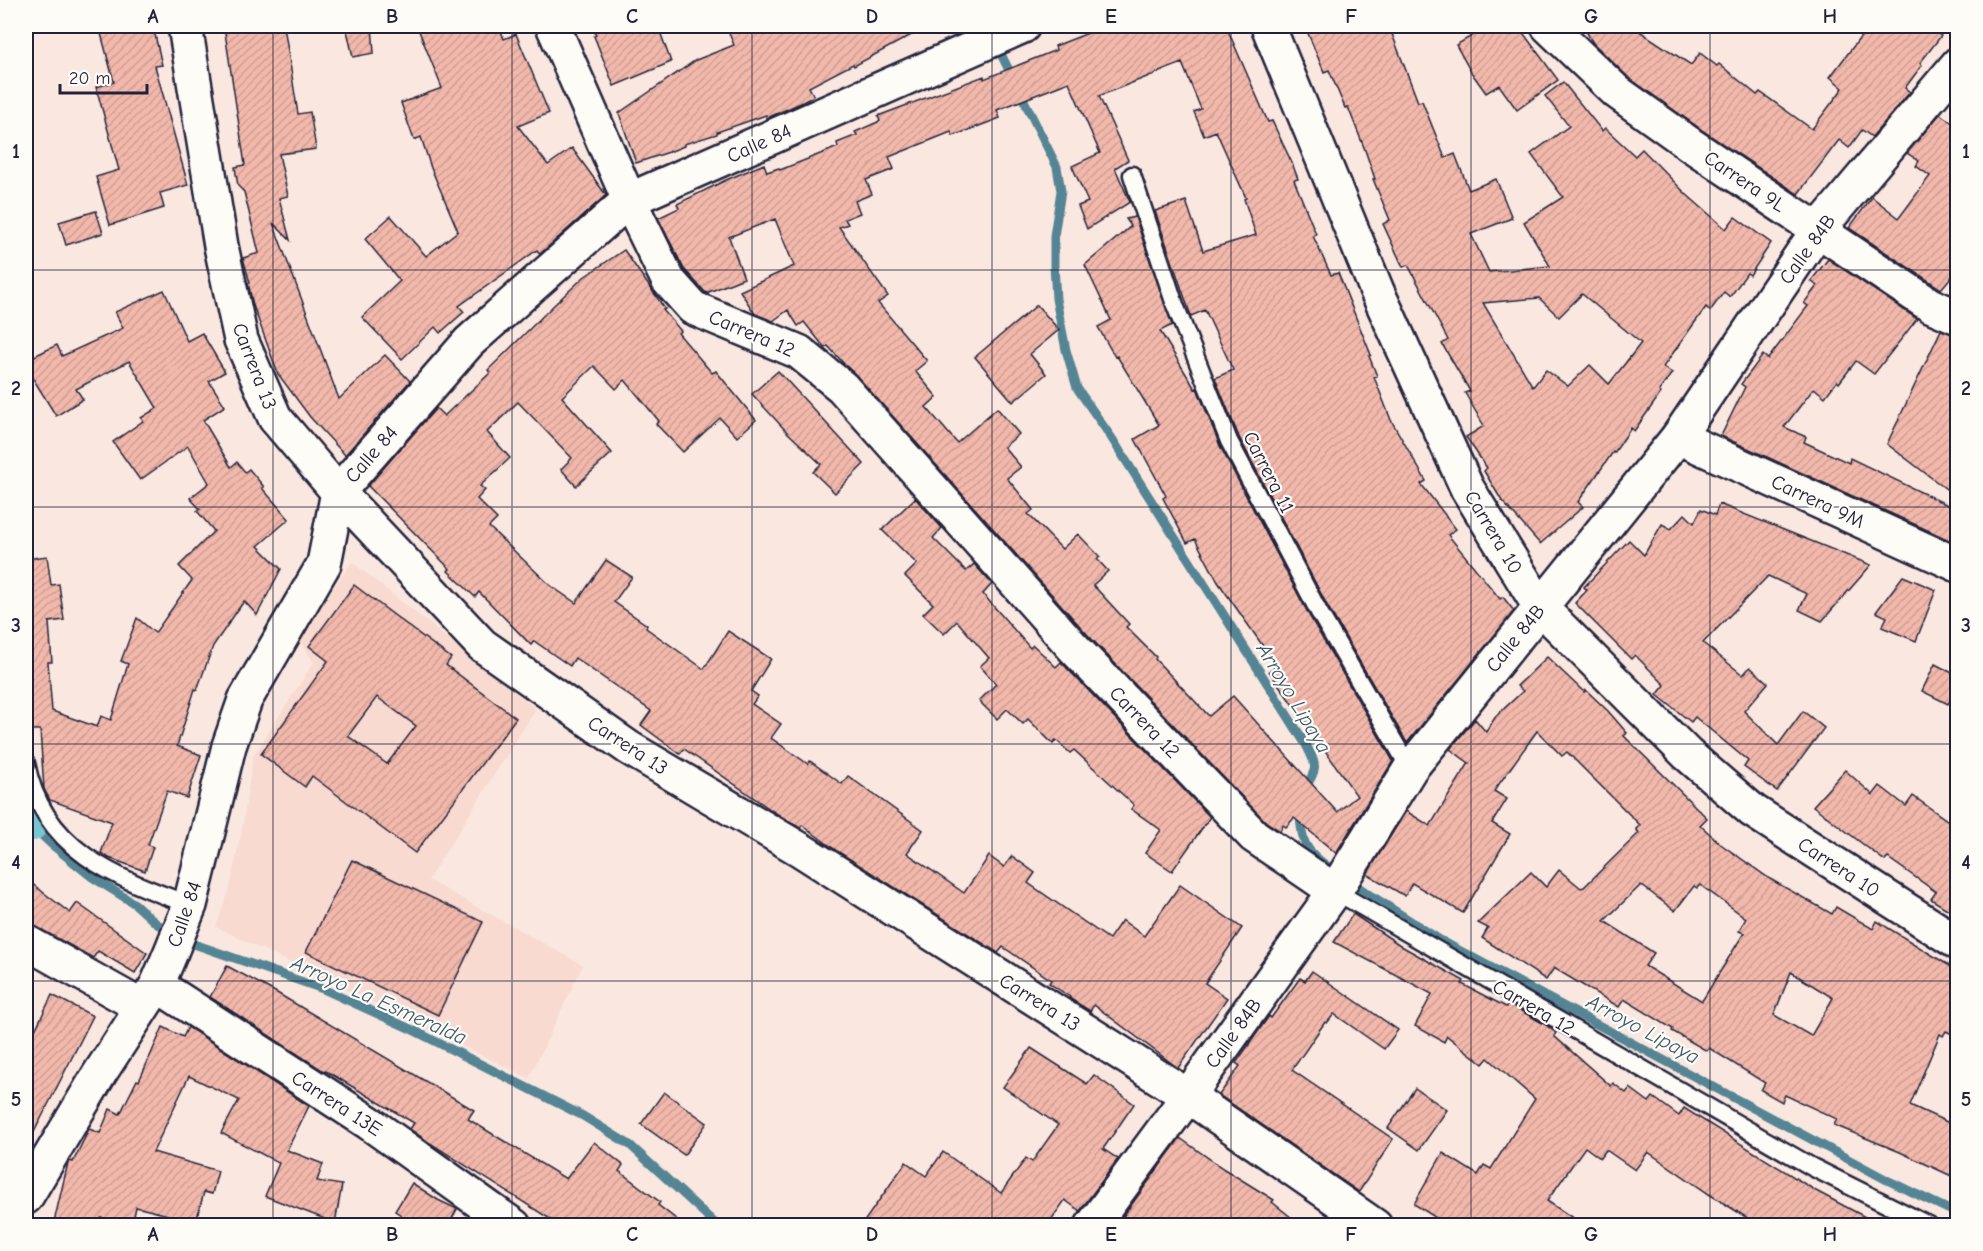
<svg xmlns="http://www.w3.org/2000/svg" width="1983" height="1251" font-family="'Comic Neue',sans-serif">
<defs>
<pattern id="building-hatch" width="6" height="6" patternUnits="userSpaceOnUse" patternTransform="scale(1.5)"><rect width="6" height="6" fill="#f2b8ab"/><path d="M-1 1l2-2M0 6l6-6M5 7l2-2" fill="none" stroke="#cf9e94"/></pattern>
</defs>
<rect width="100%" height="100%" fill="#fae8e0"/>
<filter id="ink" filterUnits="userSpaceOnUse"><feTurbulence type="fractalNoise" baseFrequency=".0167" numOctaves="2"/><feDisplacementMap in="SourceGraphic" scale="12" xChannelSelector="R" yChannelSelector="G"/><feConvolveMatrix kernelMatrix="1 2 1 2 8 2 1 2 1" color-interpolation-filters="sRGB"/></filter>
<g filter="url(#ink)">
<path fill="#f8dad0" d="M352,562l184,147 -108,171 155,85 -54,113 -313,-151 14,-40 12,-58 11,-73 61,-94 -16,-24z"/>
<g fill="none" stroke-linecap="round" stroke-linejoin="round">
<g stroke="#548594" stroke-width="9">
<path d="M996,44l61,123 4,24 -7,45v29l2,34 10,51 11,38 34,49 194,306c13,24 13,25 -2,48"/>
<path d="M26,812l6,14 19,18 41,33 43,27 22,20 40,21 126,44 90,41 170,86 47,29 88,81"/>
<path d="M1300,813c1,30 6,39 30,55"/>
<path d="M1349,881l91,59 447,240 71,34"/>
</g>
<path stroke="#76c7cf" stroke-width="30" d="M26,824l6,2"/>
</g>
<g fill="url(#building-hatch)" stroke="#22223b" stroke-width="1.5" fill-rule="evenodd">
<path d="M99,26h54l9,39 -7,1 33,119 -28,8 4,15 -54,17 -14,-48 23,-7 -23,-83 18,-5z"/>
<path d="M224,26h60l14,88 12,-2 6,37 -37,5 9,42 -9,2 11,42 -17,-17 66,176 46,-44 25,26 -65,74 -35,-38 -32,-43 -25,-69 -5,-22h2l-7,-25 16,-5 -15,-61 -6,-6 -3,-19 10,-2z"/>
<path d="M346,26h26l2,27 -21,4z"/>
<path d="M417,26h82l5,13 12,-5 33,79 -31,13 30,39 24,-17 34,47 -66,59 -3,-4 -78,56 5,6 -24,21 -5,-6 -33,32 -40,-42 38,-36 -35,-42 26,-23 35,40 32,-25 -27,-63 -10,-31 -7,3 -13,-37 41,-15z"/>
<path d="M593,26h65l13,36 -57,24 -20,-50 2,-1z"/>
<path d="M726,26h202l-74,40 -1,-2 -44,23 5,9 -11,6 -36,16 -1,-3 -49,17v2l-33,10v2l-15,6 -33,11 -17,-50 77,-53 38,-15z"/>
<path d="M1106,26h120l42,96 4,-1 20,42 6,16 -4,1 22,54 -3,2 18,39 7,-2 33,82 -2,1 8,20 -3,1 17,43 35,61 -5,3 35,45 -8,6 52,64 3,-2 11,14 -107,132 -79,-136 -89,-170 -24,-59 18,-8 -28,-60 -14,6 -36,-105 31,-10 17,50 53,-16 -12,-36 2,-1 -30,-67 -12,5 -10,-24 7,-3 -19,-46 -83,33 29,64 -13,8 15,34 -43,27 -9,-23 10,-4 -16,-36 28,-13 -31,-71 -72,28 3,8 -47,18 -2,-4 -62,25 5,12 -28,11 6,14 -17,7 5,12 -15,6 3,5 -9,3 49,69 -10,7 49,58 -12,10 22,26 -11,10 31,36 40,-35 22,26 -15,13 17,20 -14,11 26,32 -5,4 34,35 16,-15 22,23 -3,2 11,12 -15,14 36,39 -3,3 30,30 -1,2 54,57 24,-20 104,116 20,-16 -88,-125 8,-5 -59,-84 -23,-43 -8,4 -24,-45 3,-2 -31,-57 24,-14 -42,-69 -2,1 -17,-30 13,-7 -26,-55 46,-39 -5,-7 9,-2 37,108 -12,6 35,58 2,-1 23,58 90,171 83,144 -57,92 -42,-35 -8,9 -3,-2 -3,6 -14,-9 -179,-188 -231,-259 -11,-10 -17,-19 -3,2 -21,-26 -6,4 -10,-16 -15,11 -18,-7 -15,-23 54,-25 -19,-47 -46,18 15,41 -38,15 -22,-24 -26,-51 21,-10 -2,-4 49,-24 38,-16 3,8 12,-4 1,2 58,-23 -1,-4 20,-8 -2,-3 25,-11 -2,-5 106,-40v3l72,-29 -1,-4z"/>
<path d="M1305,26h84l29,76 4,-1 23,57 10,-4 14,36 27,-11 16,39 -41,16 18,38 61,-6 -26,-44 39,-25 -32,-43 38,-28 -24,-30 18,-14 39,49 3,-3 30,28 7,-7 44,45 40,35 9,-12 36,26 -21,32 -3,-2 -17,24 -6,-5 -14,19 -4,-4 -43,60 9,6 -13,18 2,2 -27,38 -3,-3 -17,25 -1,-1 -35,50 5,5 -43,37 -38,-43 -18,-30 3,-3 -21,-31 18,-11 -19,-33 5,-2 -28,-47 6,-4 -40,-75 -5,2 -20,-43 7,-4 -17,-41h2l-10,-29 -17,-43 -3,1 -16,-38 -5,2zM1582,294l59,49 -32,41 -19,-19 -22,21 -22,-16 -13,17 -50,-84 56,-5 20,19z"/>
<path d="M1489,26h29l40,54 -41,30 -18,-25 -13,8 -15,-21 -15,-27z"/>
<path d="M1583,26h49l59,39 9,-12 17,13 2,-2 38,31 3,-3 52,37 31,-41 -13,-11 39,-51h57l15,10 -21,27 2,2 -17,23 5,4 -38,45 -10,-7 -13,18 -10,-8 -41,54 -96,-64 -73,-52 -36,-35z"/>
<path d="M1940,114l18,13v142l-17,20 -92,-61 23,-31 27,21 31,-42 -14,-10 3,-5 -12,-8z"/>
<path d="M96,211l7,22 -37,12 -7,-23z"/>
<path d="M624,250l41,59 -2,1 18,21 -3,2 34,40 4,-2 40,49 -19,17 -17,-19 -37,34 -27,-28 3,-3 -34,-41 -9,9 -22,-23 -32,31 50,56 -36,33 -15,-17 11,-11 -54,-56 -31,30 23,26 -30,28 5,4 -8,9 20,20 -8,8 62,59 25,17 30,-43 26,17 -18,25 33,23 -1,3 58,41 24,-38 43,28 -20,32 7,5 -6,8 29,20 -10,14 37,26 2,-3 32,23 6,-8 75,54 -16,23 57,40 25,-37 15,11 8,-11 23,17 -7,10 81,56 13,-19 22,16 36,-51 62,43 -37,55 22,15 -49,70 -84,-63 -4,6 -21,-13 1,-1 -21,-14 2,-3 -48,-33 -5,6 -161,-102 -35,-26 -2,3 -26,-16 -90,-63 -4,5 -39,-29 10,-14 -76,-53 -5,8 -36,-25 -3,4 -52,-53 -4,5 -27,-26 2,-2 -82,-83 68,-78 8,8 46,-43 -2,-3 67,-66 29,-27z"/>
<path d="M1828,259l89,60 -43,55 -18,-13 -17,22 -2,-2 -12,16 -11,-9 -30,39 22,10 -2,5 45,21 1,-5 108,52v34l-237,-108 24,-49 -4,-3 22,-29 5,4 40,-53 -4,-3 13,-17 -6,-5z"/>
<path d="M164,290l23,51 15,-8 23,39 -16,9 16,25 -22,14 28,47 6,-5 8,10 4,-3 15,18 -2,1 27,31 -31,27 23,23 -24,46 -13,-14 -31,45 -16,44 -2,-1 -18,57 24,9 -14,43 -20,-7 -19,54 5,2 -8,24 -36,-13 -8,-5 11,-31 -62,-22 -6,-11 -4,-59h-14v-171l21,-3 4,29 8,-1 5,36 -15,2 3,40h-4l4,49 45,16 4,-11 10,4 17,-56 -7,-3 16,-43 18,15 37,-53 -13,-14 35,-35 -17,-20 3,-2 -10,-11 19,-15 -21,-37 -48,34 -27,-38 30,-21 -2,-3 16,-10 -28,-47 -53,28 7,10 -27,17 -30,-49v-7l31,-15 5,11 61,-28 -8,-16z"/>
<path d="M1037,305l22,25 -29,24 16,20 -33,28 -38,-45z"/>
<path d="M1941,330l17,5v163l-71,-54z"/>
<path d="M778,371l86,93 -29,29 -22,-21 8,-8 -34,-32 -35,-38z"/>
<path d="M915,498l27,30 -9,10 33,33 8,-7 18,20 -9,10 34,39 13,15 3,-3 23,22 5,-5 149,155 -38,54 -27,-18 16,-23 -30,-21 3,-4 -60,-55 -4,3 -14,-13 -3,4 -25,-25 -5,5 -16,-15 -10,10 -18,-18 17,-17 -16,-18 9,-8 -32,-37 -13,13 -21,-20 10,-10 -28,-28 12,-12 -35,-34z"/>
<path d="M1719,504l152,61 -49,56 -23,-11 8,-16 -39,-18 -65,67 40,32 7,-8 18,16 -24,28 34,34 25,-34 21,17 -47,63 -33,-24 4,-6 -53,-44 -4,5 -34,-27 8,-10 -30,-30 -4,4 -56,-56 12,-13 -3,-3 45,-47 15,15 18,-31 9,5 14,-15 9,9 7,-14 14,6z"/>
<path d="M1903,576l33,14 -20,51 -34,-14 5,-10 -11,-5z"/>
<path d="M354,585l97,73 -5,7 70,53 -101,135 -103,-77 -7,11 -44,-33 67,-93 -19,-15zM377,697l39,29 -29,38 -39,-28z"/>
<path d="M1547,657l37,35 2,-2 22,21 19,22 -3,3 83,82 -7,7 22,20 48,34 62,35 4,-7 37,22 4,-8 81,50v66l-12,-6 -3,5 -3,-2 -30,71 48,22v52l-58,-27 -66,-27 3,-6 -52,-24 -3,7 -21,-12 4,-7 -56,-35 -2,3 -35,-20 1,-2 -49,-30 -5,8 -65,-39 -8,12 -64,-42 6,-10 -10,-5 53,-51 15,15 13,-17 22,18 3,-1 55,-54 -3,-4 4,-4 -73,-73 -5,4 -25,-25 -43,60 13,8 -15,24 18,11 -47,79 -51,-30 -7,13 -38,-22 39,-63 24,15 39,-63 -19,-14 25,-30 11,13 10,-16 27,-25 -6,-5zM1641,885l34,26 19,-25 3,2 3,-3 46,33 -7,13 5,2 -42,68 -57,-35 9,-13 -50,-32zM1791,972l42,26 -22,38 -37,-21z"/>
<path d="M1935,664l23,12v9l-10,19 -26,-13z"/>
<path d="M1845,770l28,25 7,-9 26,20 7,-10 45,32v88l-27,-17 5,-7 -48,-34 -3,3 -72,-55z"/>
<path d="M352,860l131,62 -45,93 -132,-63z"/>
<path d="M26,879l44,34 7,-10 70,50 -12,20 -37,-22 -5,7 -58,-32 -9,-3z"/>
<path d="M1353,914l50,33 61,34 -2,3 44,23 3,-3 37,21 10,8 -2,3 57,50 2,-3 13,10 4,-5 19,14 4,-5 26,19 5,-8 132,83 66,35h-122l-51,-32 -61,-42 -13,18 -29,-20 -6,8 -15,-11 -38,54 38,25h-136l-35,-22 29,-51 35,22 6,-10 7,4 44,-70 -47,-41 -5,6 -36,-28 -3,6 -29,-16 17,-32 -98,-52z"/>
<path d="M227,966l50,27 197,117 -6,9 98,60 28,-37 29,23 -4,6 41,31 -2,3 27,21h-124l-131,-83 -20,-14 4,-6 -88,-52 -1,1 -115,-75z"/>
<path d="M1312,971l86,59 -14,19 -50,-35 -7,9 -2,-1 -33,48 101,69 -34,53 -140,-97 21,-29 -4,-3 33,-47 2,2 29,-40 5,3z"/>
<path d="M52,995l41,21 -67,132v-99z"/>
<path d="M163,1027l20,10 5,-10 121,79 -22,44 36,14 -6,17 25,4 -7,38 -70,-27 14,-33 -58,-30 18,-33 -50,-24 -36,76 65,19 -6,23 -8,-2 -8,30 -60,-15 -4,18 -31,-7 -1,8h-47l15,-63 2,-2 3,1 16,-33 11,4 10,-24 10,5 17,-34 2,1z"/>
<path d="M1031,1048l56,36 7,-9 40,29 -31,45 15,10 -38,52 -15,-11 -18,26h-186l45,-64 20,14 17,-24 58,41 25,-35 6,4 26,-37 -55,-38z"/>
<path d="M1415,1088l32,22 -28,40 -31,-22z"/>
<path d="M664,1092l43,31 -23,32 -43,-31z"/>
<path d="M1180,1138l44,31 50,31 -2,2 30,24h-186z"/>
<path d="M412,1183l26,17 19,9 -9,17h-51l4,-11 -6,-4z"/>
</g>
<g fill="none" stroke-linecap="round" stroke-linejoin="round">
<defs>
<g id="service">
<path d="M1132,175l43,130 54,136 90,171 91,157"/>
<path d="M26,763c16,87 90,115 164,142"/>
<path d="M1335,891l477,276 118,59"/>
</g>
<g id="minor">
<path d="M553,26l76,174 39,80 25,28 106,44 43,35 231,260 181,189 81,55"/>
<path d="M1268,26l109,265 90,197 73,119 147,147 66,57 205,132"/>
<path d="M1548,26l69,66 74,53 239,160 28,12"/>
<path d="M1678,437l280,128"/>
<path d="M26,942l116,65"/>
<path d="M157,985l211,137 146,104"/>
<path d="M26,1197l74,-124 57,-88 14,-33 19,-47 39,-159 16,-46 79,-136 14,-72 131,-150 160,-142 394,-174"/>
<path d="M1092,1226l96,-130 147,-205 75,-122 268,-332 140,-207 140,-166"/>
</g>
<path id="tertiary" d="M185,26l36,220 20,94 34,78 63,74 144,153 147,103 172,102 387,246 187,130"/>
</defs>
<use href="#service" stroke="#22223b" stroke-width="21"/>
<use href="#minor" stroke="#22223b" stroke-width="38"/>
<use href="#tertiary" stroke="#22223b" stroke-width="38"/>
<use href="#service" stroke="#fdfcf7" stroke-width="16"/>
<use href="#minor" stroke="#fdfcf7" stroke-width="33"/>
<use href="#tertiary" stroke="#fdfcf7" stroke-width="33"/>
</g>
</g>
<path fill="none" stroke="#22223b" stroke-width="1.5" stroke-opacity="0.55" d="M273,26v1200M512,26v1200M752,26v1200M992,26v1200M1231,26v1200M1471,26v1200M1710,26v1200M26,270h1932M26,507h1932M26,744h1932M26,981h1932"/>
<g text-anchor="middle" stroke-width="4.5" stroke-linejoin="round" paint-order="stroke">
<g font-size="20" fill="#22223b" stroke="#fdfcf7">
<text transform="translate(759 143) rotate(-24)" y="7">Calle 84</text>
<text transform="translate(1745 181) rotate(34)" y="7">Carrera 9L</text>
<text transform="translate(1807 249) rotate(-54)" y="7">Calle 84B</text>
<text transform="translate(752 333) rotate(23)" y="7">Carrera 12</text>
<text transform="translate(255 366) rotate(69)" y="7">Carrera 13</text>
<text transform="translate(371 454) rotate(-49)" y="7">Calle 84</text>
<text transform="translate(1269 472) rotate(63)" y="7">Carrera 11</text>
<text transform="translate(1818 501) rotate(25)" y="7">Carrera 9M</text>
<text transform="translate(1494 532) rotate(59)" y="7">Carrera 10</text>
<text transform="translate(1515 638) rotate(-51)" y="7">Calle 84B</text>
<text transform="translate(1145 722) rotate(46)" y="7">Carrera 12</text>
<text transform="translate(628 745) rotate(33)" y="7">Carrera 13</text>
<text transform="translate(1839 867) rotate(33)" y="7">Carrera 10</text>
<text transform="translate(184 914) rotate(-71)" y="7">Calle 84</text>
<text transform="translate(1040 1002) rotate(32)" y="7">Carrera 13</text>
<text transform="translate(1534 1007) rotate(30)" y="7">Carrera 12</text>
<text transform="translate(1233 1033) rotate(-54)" y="7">Calle 84B</text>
<text transform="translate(337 1103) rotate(33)" y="7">Carrera 13E</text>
</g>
<g font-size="21" font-style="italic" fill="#3f5c6f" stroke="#fdfcf7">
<text transform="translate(1294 698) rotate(59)" y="7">Arroyo Lipaya</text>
<text transform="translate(379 1000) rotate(24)" y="7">Arroyo La Esmeralda</text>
<text transform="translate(1643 1029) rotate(28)" y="7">Arroyo Lipaya</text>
</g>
</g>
<rect width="1983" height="1251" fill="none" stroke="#fdfcf7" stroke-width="66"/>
<path d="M60 84v9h87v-9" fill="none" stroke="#22223b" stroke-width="3"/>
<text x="69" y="84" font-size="18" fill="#22223b" stroke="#fdfcf7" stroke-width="4.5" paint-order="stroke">20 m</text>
<rect x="33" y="33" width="1917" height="1185" fill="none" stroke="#22223b" stroke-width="2"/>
<g font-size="20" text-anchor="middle" font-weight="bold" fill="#22223b">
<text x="153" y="23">A</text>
<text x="392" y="23">B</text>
<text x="632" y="23">C</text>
<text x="872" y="23">D</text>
<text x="1111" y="23">E</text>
<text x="1351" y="23">F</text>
<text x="1591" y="23">G</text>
<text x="1830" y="23">H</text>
<text x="16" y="158">1</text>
<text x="1966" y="158">1</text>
<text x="16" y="395">2</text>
<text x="1966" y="395">2</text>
<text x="16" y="632">3</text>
<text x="1966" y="632">3</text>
<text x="16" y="869">4</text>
<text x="1966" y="869">4</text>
<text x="16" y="1106">5</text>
<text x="1966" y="1106">5</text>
<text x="153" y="1241">A</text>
<text x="392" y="1241">B</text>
<text x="632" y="1241">C</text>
<text x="872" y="1241">D</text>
<text x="1111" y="1241">E</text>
<text x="1351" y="1241">F</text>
<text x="1591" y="1241">G</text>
<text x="1830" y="1241">H</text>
</g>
</svg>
